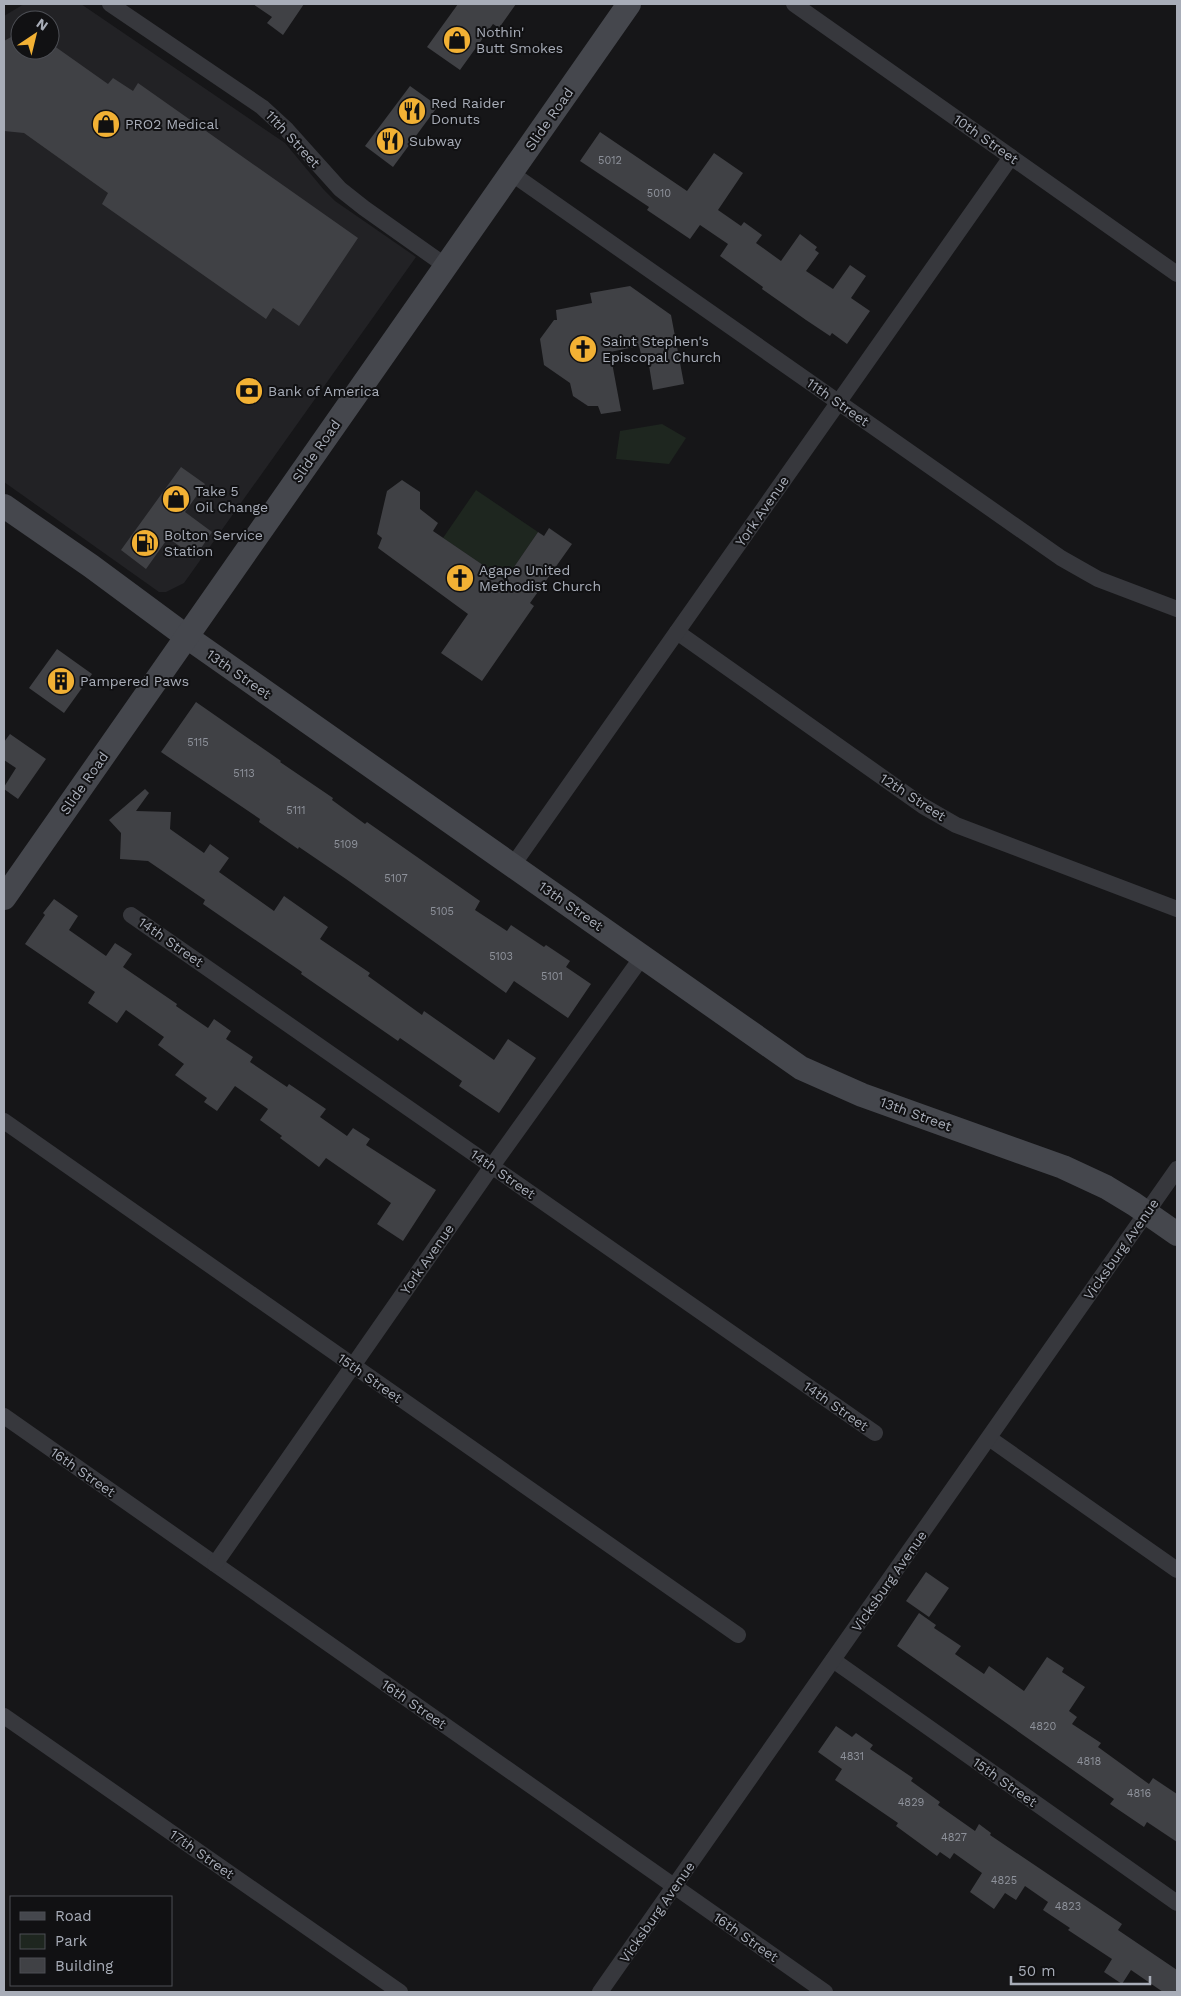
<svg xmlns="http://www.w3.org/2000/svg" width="1181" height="1996" font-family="'Work Sans',sans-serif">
<rect width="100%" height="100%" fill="#161618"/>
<path fill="#222225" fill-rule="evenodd" d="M24,4h57l204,139 39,47 11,11 81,56 -232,326 -18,9h-7l-155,-110v-466zM20,20h30v30h-30z"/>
<g fill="#1e261f">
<path d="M662,424l24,14 -17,26 -53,-5 4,-28z"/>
<path d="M476,490l62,42 -33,48 -62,-42z"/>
</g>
<g fill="#404145">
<path d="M253,4h51l-21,31 -16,-12 5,-6z"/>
<path d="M458,4h58l-17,24 -6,-4 -33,46 -33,-23z"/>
<path d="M20,32v18h30v-7l58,41 5,-6 20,13 5,-8 220,155 -59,88 -26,-18 -7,11 -164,-115 6,-11 -84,-60 -20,-2v-90z"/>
<path d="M410,86l28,20 -45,61 -28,-21z"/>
<path d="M600,132l87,59 27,-38 29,20 -25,37 23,16 3,-4 18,13 -6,8 25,18 19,-27 17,13 -2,3 4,3 -13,18 27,18 17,-24 16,11 -15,22 19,13 -23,33 -15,-11 -2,3 -24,-16 -44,-31 1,-2 -43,-31 8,-12 -28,-19 -10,14 -43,-29 2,-3 -69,-46z"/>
<path d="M630,286l41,29 13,69 -31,6 -6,-37 -6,1 -2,-8 -29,6 11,59 -20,3 -3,-8h-10l-15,-10 -3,-13 -26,-18 -4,-26 14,-19h3l-1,-10 36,-7 -2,-10z"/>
<path d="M181,467l24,17 -20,28 27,20 -17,25 -27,-19 -22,31 -25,-19z"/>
<path d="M402,480l18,12v17l18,14 -5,8 72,49 33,-48 6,4 5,-8 23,16 -42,59 4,3 -52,75 -41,-28 27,-39 -90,-66 4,-10 -5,-4 10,-43z"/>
<path d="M57,649l35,25 -28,39 -35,-25z"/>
<path d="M196,702l85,59 -1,1 53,36 -1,2 33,24 2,-2 113,79 -5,9 32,21 4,-6 33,22 2,-2 24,16 -4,6 25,17 -23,34 -54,-37 -8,12 -160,-114 -47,-32 -1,2 -39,-27 1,-3 -99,-67z"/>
<path d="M10,734l36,25 -28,40 -14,-10v-2l12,-19 -12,-8v-18z"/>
<path d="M145,789l4,4 -13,18 35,1 -1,17 34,24 6,-9 19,14 -10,14 55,39 10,-15 44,31 -8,12 50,34 -2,3 54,39 2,-4 70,49 14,-21 28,19 -37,55 -40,-27 3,-5 -62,-43 -2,3 -97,-67 1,-2 -99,-68 2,-4 -57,-39 -28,-2 1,-26 -12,-13z"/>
<path d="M54,899l24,17 -9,14 37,26 9,-13 17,11 -9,13 54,37 -1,2 32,22 6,-9 17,12 -5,8 27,18 -3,5 37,25 2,-3 37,25 -6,8 27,19 6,-8 17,11 -4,6 70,45 -33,51 -26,-17 14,-21 -65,-45 -7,9 -39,-29 2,-2 -22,-16 8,-11 -33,-23 -18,25 -13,-9 3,-4 -32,-23 9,-11 -26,-19 6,-8 -38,-27 -9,13 -29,-20 7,-11 -70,-48 20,-29 -2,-2z"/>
<path d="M926,1572l23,16 -20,29 -23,-16z"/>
<path d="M919,1613l17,12 -2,3 27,18 -6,8 29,20 5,-8 35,25 23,-34 17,11 -2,4 23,15 -16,24 8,6 -5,7 29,19 -3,4 51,37 4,-6 24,16v48l-30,-20 -3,5 -34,-23 4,-5 -217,-153z"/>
<path d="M836,1726l16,11 4,-4 17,12 -3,4 43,29 -2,3 29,21 -2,3 37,26 4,-7 12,9 -1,2 132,89 -4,6 59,40v22h-14l-32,-22 -9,14 -18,-12 8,-13 -44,-29 2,-2 -27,-18 5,-8 -23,-16 -9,14 -11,-7 -11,16 -24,-17 12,-19 -28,-20 -4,6 -10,-7 -3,4 -41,-30 2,-3 -63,-43 7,-11 -24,-17z"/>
</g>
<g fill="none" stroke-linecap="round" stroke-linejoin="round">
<g stroke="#37383d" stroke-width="16">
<path d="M110,4l152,103 25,23 53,59 24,19 82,58"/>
<path d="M794,4l383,270"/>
<path d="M511,173l550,385 37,21 79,30"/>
<path d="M677,632l246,174 33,19 221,84"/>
<path d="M513,865l498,-708"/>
<path d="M131,915l744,518"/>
<path d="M4,1121l734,514"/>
<path d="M4,1416l821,576"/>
<path d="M989,1438l188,132"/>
<path d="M215,1564l277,-398 150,-209"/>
<path d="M833,1660l344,243"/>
<path d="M4,1716l396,276"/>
<path d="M600,1992l577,-823"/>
</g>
<g stroke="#45474d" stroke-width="24">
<path d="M4,506l87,60 96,71 614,431 61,27 201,72 43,20 28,17 43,30"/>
<path d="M4,898l625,-894"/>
</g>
</g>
<defs>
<symbol id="shop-disc" viewBox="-11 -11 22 22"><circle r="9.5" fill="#f2b134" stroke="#111113"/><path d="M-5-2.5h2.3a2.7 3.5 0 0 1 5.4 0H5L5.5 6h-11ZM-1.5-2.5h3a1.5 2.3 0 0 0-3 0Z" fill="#111"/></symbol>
<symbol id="restaurant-disc" viewBox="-11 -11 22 22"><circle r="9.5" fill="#f2b134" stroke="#111113"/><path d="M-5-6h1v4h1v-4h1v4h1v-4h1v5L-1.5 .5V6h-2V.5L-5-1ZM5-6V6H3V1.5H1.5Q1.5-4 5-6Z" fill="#111"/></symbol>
<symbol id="church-disc" viewBox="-11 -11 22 22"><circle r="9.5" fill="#f2b134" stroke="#111113"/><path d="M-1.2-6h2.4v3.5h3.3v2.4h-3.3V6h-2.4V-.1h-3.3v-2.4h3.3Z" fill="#111"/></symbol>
<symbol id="bank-disc" viewBox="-11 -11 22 22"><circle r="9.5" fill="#f2b134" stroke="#111113"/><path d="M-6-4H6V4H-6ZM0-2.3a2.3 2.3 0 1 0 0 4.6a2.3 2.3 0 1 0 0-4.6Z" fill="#111"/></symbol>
<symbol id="fuel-disc" viewBox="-11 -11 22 22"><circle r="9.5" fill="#f2b134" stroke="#111113"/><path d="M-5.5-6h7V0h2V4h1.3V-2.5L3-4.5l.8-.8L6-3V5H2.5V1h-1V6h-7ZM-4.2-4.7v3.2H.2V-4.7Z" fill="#111"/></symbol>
<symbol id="building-disc" viewBox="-11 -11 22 22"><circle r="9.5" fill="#f2b134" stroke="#111113"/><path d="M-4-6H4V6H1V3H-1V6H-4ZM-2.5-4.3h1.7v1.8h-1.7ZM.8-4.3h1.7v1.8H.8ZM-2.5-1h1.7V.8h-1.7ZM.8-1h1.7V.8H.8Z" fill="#111"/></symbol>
</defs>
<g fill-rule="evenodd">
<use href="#shop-disc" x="441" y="24" width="32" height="32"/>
<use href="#restaurant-disc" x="396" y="95" width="32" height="32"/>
<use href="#shop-disc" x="90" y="108" width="32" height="32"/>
<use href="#restaurant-disc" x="374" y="125" width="32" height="32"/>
<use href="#church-disc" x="567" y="333" width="32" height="32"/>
<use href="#bank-disc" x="233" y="375" width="32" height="32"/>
<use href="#shop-disc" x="160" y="483" width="32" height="32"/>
<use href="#fuel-disc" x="129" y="527" width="32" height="32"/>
<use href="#church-disc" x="444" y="562" width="32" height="32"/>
<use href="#building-disc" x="45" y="665" width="32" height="32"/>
</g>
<g text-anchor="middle" stroke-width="4" stroke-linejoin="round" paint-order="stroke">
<g font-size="11" fill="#8e929b">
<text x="610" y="164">5012</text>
<text x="659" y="197">5010</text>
<text x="198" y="746">5115</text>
<text x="244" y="777">5113</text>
<text x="296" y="814">5111</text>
<text x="346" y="848">5109</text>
<text x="396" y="882">5107</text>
<text x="442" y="915">5105</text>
<text x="501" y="960">5103</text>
<text x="552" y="980">5101</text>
<text x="1043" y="1730">4820</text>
<text x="852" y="1760">4831</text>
<text x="1089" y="1765">4818</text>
<text x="1139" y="1797">4816</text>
<text x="911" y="1806">4829</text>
<text x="954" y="1841">4827</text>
<text x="1004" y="1884">4825</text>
<text x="1068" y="1910">4823</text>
</g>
<g font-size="14" fill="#a8adb8" stroke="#111113" text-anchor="start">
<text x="476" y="37">Nothin'<tspan x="476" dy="16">Butt Smokes</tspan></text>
<text x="431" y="108">Red Raider<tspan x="431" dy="16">Donuts</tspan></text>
<text x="125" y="129">PRO2 Medical</text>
<text x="409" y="146">Subway</text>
<text x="602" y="346">Saint Stephen's<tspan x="602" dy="16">Episcopal Church</tspan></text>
<text x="268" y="396">Bank of America</text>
<text x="195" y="496">Take 5<tspan x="195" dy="16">Oil Change</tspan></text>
<text x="164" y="540">Bolton Service<tspan x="164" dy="16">Station</tspan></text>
<text x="479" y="575">Agape United<tspan x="479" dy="16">Methodist Church</tspan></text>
<text x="80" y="686">Pampered Paws</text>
</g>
<g font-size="14" fill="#a8adb8" stroke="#111113">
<text transform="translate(549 119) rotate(-55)" y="5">Slide Road</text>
<text transform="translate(293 139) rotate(47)" y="5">11th Street</text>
<text transform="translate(986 139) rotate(35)" y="5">10th Street</text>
<text transform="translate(838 402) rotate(35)" y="5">11th Street</text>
<text transform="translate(316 451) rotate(-55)" y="5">Slide Road</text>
<text transform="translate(762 511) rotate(-55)" y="5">York Avenue</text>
<text transform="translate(239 674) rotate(35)" y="5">13th Street</text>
<text transform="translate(84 783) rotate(-55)" y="5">Slide Road</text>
<text transform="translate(913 797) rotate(33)" y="5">12th Street</text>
<text transform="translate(571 906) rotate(35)" y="5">13th Street</text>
<text transform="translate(171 942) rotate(35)" y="5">14th Street</text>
<text transform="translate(916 1114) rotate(20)" y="5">13th Street</text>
<text transform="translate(503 1174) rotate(35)" y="5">14th Street</text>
<text transform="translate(1121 1249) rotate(-55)" y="5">Vicksburg Avenue</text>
<text transform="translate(427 1259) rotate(-55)" y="5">York Avenue</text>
<text transform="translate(370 1378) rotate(35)" y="5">15th Street</text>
<text transform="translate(836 1406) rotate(35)" y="5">14th Street</text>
<text transform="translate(83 1472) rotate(35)" y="5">16th Street</text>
<text transform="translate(889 1581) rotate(-55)" y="5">Vicksburg Avenue</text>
<text transform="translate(414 1704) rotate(35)" y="5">16th Street</text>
<text transform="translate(1005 1782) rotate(35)" y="5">15th Street</text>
<text transform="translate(202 1854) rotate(35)" y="5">17th Street</text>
<text transform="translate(657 1912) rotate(-55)" y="5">Vicksburg Avenue</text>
<text transform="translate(746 1937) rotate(35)" y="5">16th Street</text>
</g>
</g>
<rect width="1181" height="1996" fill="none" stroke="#a8adb8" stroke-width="10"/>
<rect x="10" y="1896" width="162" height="90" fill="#111113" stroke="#4d4f55"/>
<rect x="20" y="1912" width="25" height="8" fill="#45474d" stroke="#4d4f55"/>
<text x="55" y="1921" font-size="15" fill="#a8adb8">Road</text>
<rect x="20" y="1934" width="25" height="15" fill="#1e261f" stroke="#4d4f55"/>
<text x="55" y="1946" font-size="15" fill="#a8adb8">Park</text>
<rect x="20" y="1958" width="25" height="15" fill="#404145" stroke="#4d4f55"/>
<text x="55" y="1971" font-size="15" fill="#a8adb8">Building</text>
<g transform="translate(35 35) rotate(35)"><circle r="24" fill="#111113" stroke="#4d4f55"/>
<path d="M0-4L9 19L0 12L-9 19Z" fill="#f2b134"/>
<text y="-8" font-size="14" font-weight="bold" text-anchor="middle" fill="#a8adb8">N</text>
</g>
<path d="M1011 1976v8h139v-8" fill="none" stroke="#a8adb8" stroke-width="2.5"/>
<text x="1018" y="1976" font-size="15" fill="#a8adb8" stroke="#111113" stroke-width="4" paint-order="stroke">50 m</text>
</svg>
